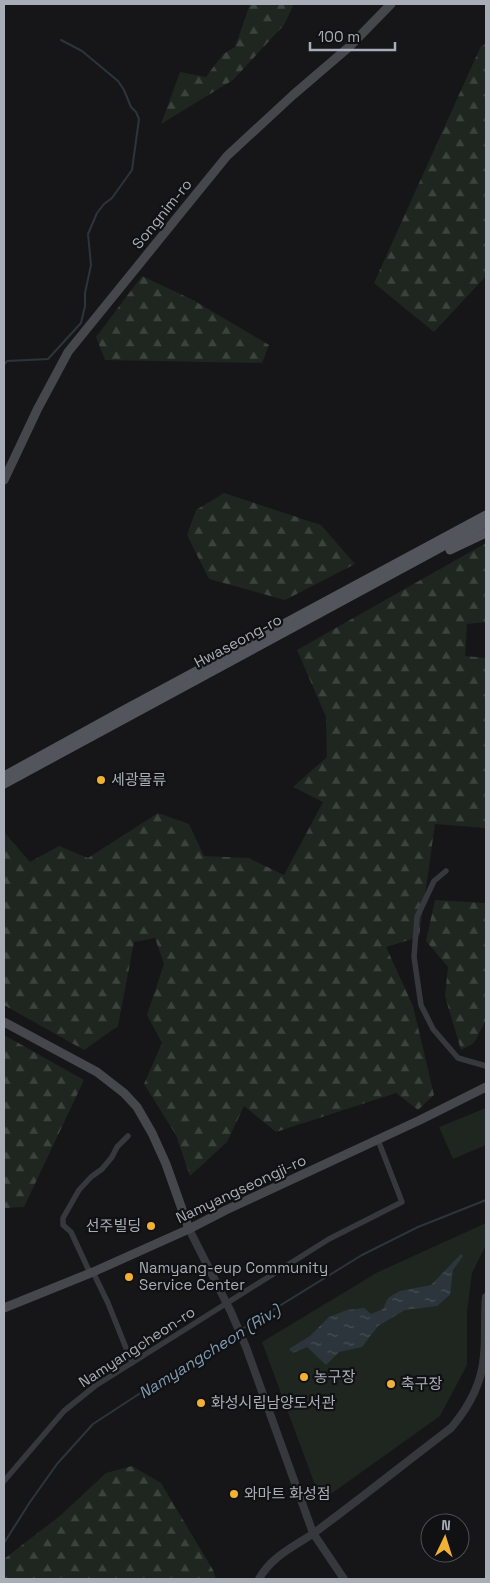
<svg xmlns="http://www.w3.org/2000/svg" width="490" height="1583" font-family="'Space Grotesk','Noto Sans KR',sans-serif">
<defs>
<pattern id="forest-firs" width="22" height="20" patternUnits="userSpaceOnUse" patternTransform="scale(1.25)"><rect width="22" height="20" fill="#1e261f"/><path d="M5 1l3.5 6h-7zM16 11l3.5 6h-7z" fill="#3c433d"/></pattern>
<pattern id="water-ripples" width="26" height="14" patternUnits="userSpaceOnUse" patternTransform="scale(1.25)"><rect width="26" height="14" fill="#2c353c"/><path d="M2 4q2-2 4 0t4 0M15 11q2-2 4 0t4 0" fill="none" stroke="#485056"/></pattern>
</defs>
<rect width="100%" height="100%" fill="#161618"/>
<g fill="#1e261f">
<path d="M486,1108v37l-33,14 -14,-32z"/>
<path d="M486,1223v22l-14,28 -5,39v53l-27,51 -119,85 -59,-159 116,-70z"/>
</g>
<g fill="url(#forest-firs)">
<path d="M250,4h44l-10,21 -51,55 -72,44 19,-52 26,5 17,-23 12,-7z"/>
<path d="M486,44v232l-52,56 -60,-49 107,-237z"/>
<path d="M142,276l51,24 76,45 -7,18 -157,-3 -9,-23z"/>
<path d="M224,493l97,32 34,39 -70,36 -76,-21 -22,-44 9,-25z"/>
<path d="M486,543v79l-19,2 -2,32 21,2v181l-1,-11 -50,-4 -16,113 -33,10 27,59 21,89 -16,15 -22,-17 -120,39 -32,-26 -17,36 -37,34 -14,-41 -32,-51 18,-41 -15,-28 17,-51 -9,-26 -21,4 -16,84 -34,24 -80,-45v-173l26,30 29,-16 29,12 70,-45 31,11 15,32 45,2 35,17 39,-73 -30,-15 34,-30 -1,-40 -29,-67z"/>
<path d="M435,900l51,3v117l-12,23 -13,7 -16,-54 3,-29 -22,-26z"/>
<path d="M4,1035l80,45 -60,127 -20,1z"/>
<path d="M132,1466l29,17 52,87 3,9h-212v-20l57,-44 45,-42z"/>
</g>
<path fill="url(#water-ripples)" d="M461,1254l2,2 -10,14 -3,25 -13,11 -32,4 -27,16 -16,21 -23,5 -13,13 -19,-18 -14,6 -4,-4 21,-13 19,-19 18,-7 17,-2 7,6 12,-5 5,-11 12,-7 31,-6z"/>
<g fill="none" stroke-linecap="round" stroke-linejoin="round">
<g stroke="#2c353c" stroke-width="2">
<path d="M4,365l3,-4 41,-2 33,-36 4,-17v-13l6,-28 -3,-31 9,-21 7,-9 8,-6 20,-28 7,-51 -3,-7 -5,-5 -7,-17 -6,-9 -36,-30 -21,-11"/>
<path d="M242,1329l120,-74 56,-28 68,-27"/>
<path d="M4,1543l26,-41 27,-38 36,-40 75,-49 69,-43"/>
</g>
<g stroke="#37383d" stroke-width="5.5">
<path d="M446,871l-12,10 -17,36 -3,40 7,48 12,24 25,29 28,8"/>
<path d="M93,1272l15,31 24,60"/>
<path d="M90,1273l-19,-41 -8,-7v-7l16,-28 12,-13 11,-8 10,-12 5,-10 11,-11"/>
<path d="M4,1481l60,-70 31,-25 234,-147 73,-37 -24,-62"/>
</g>
<g stroke="#37383d" stroke-width="8">
<path d="M189,1229l42,83 15,35 67,186 31,46"/>
<path d="M259,1579c12,-22 34,-32 55,-46 46,-34 91,-70 137,-105 18,-21 31,-44 33,-73 2,-19 0,-39 2,-58"/>
</g>
<g stroke="#45474d" stroke-width="9">
<path d="M4,480l34,-72 30,-56 124,-153 35,-43 66,-61 56,-48 42,-43"/>
<path d="M4,1022l93,50 27,21 13,14 15,26 14,31 23,65"/>
<path d="M4,1308l89,-36 96,-43 37,-19 194,-90 66,-33"/>
</g>
<g stroke="#53555c" stroke-width="9">
<path d="M450,550l36,-17"/>
<path d="M4,776l120,-66 362,-195"/>
<path d="M4,784l482,-261"/>
</g>
</g>
<g fill="#f2b134" stroke="#111113" stroke-width="2">
<circle cx="101" cy="780" r="5"/>
<circle cx="151" cy="1226" r="5"/>
<circle cx="129" cy="1277" r="5"/>
<circle cx="304" cy="1377" r="5"/>
<circle cx="391" cy="1384" r="5"/>
<circle cx="201" cy="1403" r="5"/>
<circle cx="234" cy="1494" r="5"/>
</g>
<g text-anchor="middle" stroke-width="4.5" stroke-linejoin="round" paint-order="stroke">
<g font-size="15" fill="#a8adb8" stroke="#111113">
<text transform="translate(162 214) rotate(-51)" y="5">Songnim-ro</text>
<text transform="translate(238 641) rotate(-28)" y="5">Hwaseong-ro</text>
<text transform="translate(241 1189) rotate(-25)" y="5">Namyangseongji-ro</text>
<text transform="translate(137 1347) rotate(-33)" y="5">Namyangcheon-ro</text>
</g>
<g font-size="15" fill="#a8adb8" stroke="#111113" text-anchor="start">
<text x="111" y="785">세광물류</text>
<text x="141" y="1231" text-anchor="end">선주빌딩</text>
<text x="139" y="1273">Namyang-eup Community<tspan x="139" dy="17">Service Center</tspan></text>
<text x="314" y="1382">농구장</text>
<text x="401" y="1389">축구장</text>
<text x="211" y="1408">화성시립남양도서관</text>
<text x="244" y="1499">와마트 화성점</text>
</g>
<g font-size="16" font-style="italic" fill="#7f9bb3" stroke="#111113">
<text transform="translate(209 1351) rotate(-32)" y="6">Namyangcheon (Riv.)</text>
</g>
</g>
<rect width="490" height="1583" fill="none" stroke="#a8adb8" stroke-width="10"/>
<g transform="translate(445 1538) rotate(4)"><circle r="24" fill="#111113" stroke="#4d4f55"/>
<path d="M0-4L9 19L0 12L-9 19Z" fill="#f2b134"/>
<text y="-8" font-size="14" font-weight="bold" text-anchor="middle" fill="#a8adb8">N</text>
</g>
<path d="M310 42v8h85v-8" fill="none" stroke="#a8adb8" stroke-width="2.5"/>
<text x="318" y="42" font-size="15" fill="#a8adb8" stroke="#111113" stroke-width="4" paint-order="stroke">100 m</text>
</svg>
